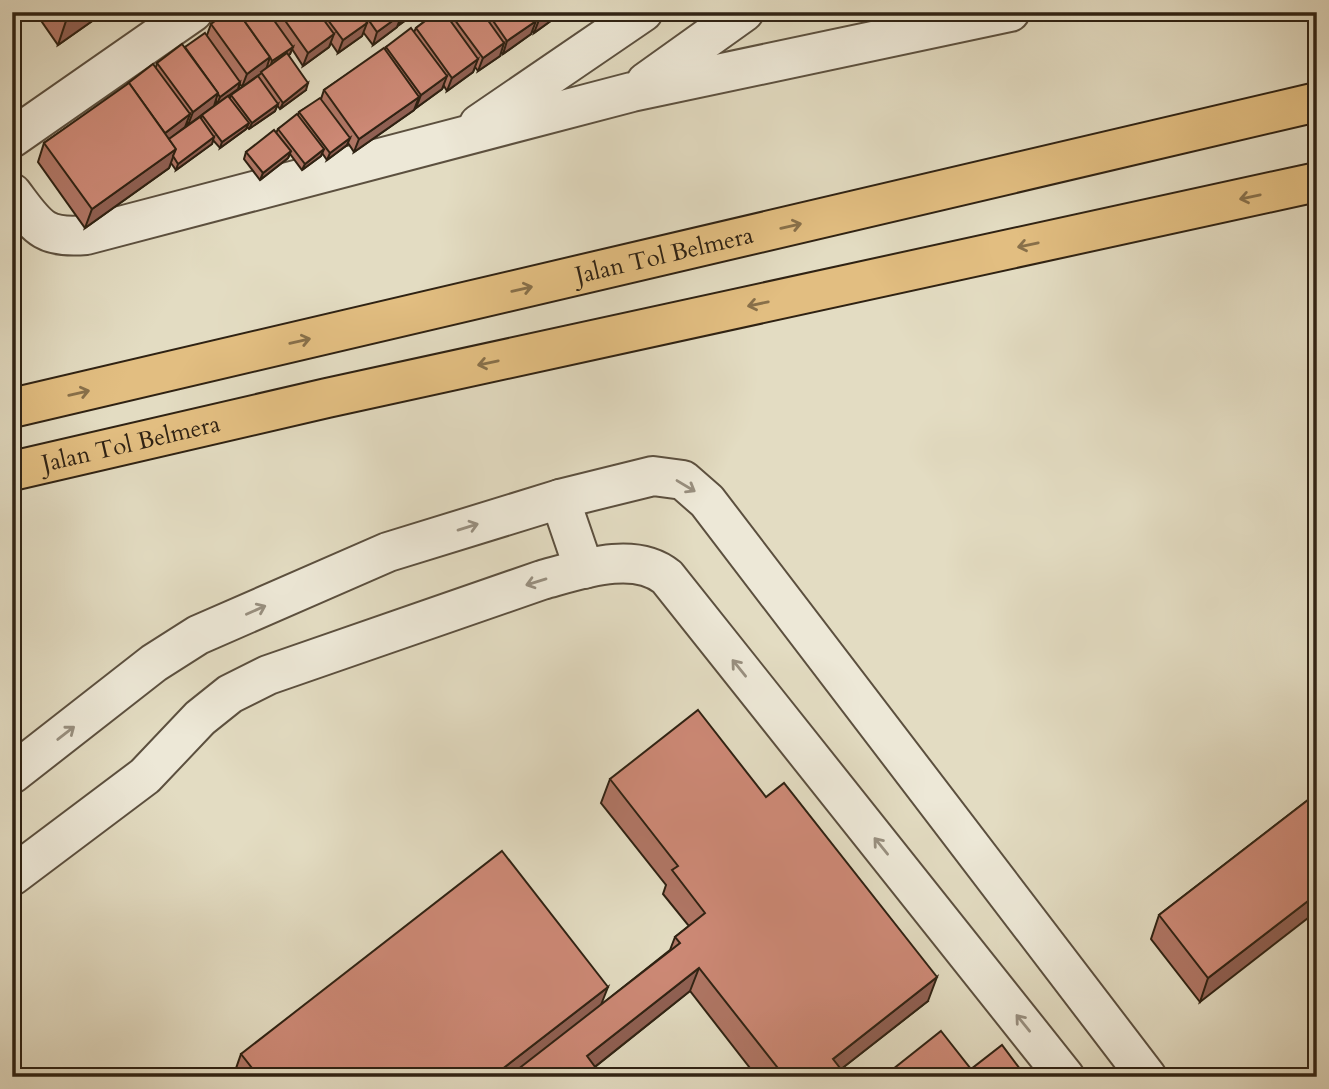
<svg xmlns="http://www.w3.org/2000/svg" width="1329" height="1089" font-family="Cardo,serif">
<rect width="100%" height="100%" fill="#e3dcc2"/>
<filter id="stains"><feTurbulence type="fractalNoise" baseFrequency=".00286" numOctaves="4"/><feColorMatrix values="0 0 0 0 .2 0 0 0 0 .09 0 0 0 0 .02 0 0 0 .5 -.17"/></filter>
<radialGradient id="worn" r=".72"><stop offset=".6" stop-color="#630" stop-opacity="0"/><stop offset="1" stop-color="#630" stop-opacity=".3"/></radialGradient>
<g fill="none" stroke-linecap="round" stroke-linejoin="round">
<defs>
<g id="minor">
<path d="M646,82l98,-70"/>
<path d="M479,124l164,-112"/>
<path d="M12,138l181,-126"/>
<path d="M12,193c25,33 30,46 74,42l546,-143 378,-80"/>
<path d="M560,499l24,70"/>
<path d="M12,774l142,-111 44,-28 190,-83 172,-53 93,-23 30,4 24,21 440,576"/>
<path d="M12,876l133,-100 55,-58 30,-24 38,-19 274,-95c37,-10 92,-30 125,-3l398,500"/>
</g>
<g id="highway">
<path id="s1" d="M12,408l1305,-306"/>
<path id="s2" d="M12,471l315,-73 990,-216"/>
</g>
</defs>
<use href="#minor" stroke="#5c503f" stroke-width="42"/>
<use href="#highway" stroke="#2f2213" stroke-width="42"/>
<use href="#minor" stroke="#ede8d7" stroke-width="38"/>
<use href="#highway" stroke="#e2be81" stroke-width="38"/>
</g>
<g fill="#b07665" stroke="#2f2213" stroke-width="2" fill-rule="evenodd">
<path d="M35,12h70l-47,33z"/>
<path d="M227,12h190l-18,13 -1,-2 -1,4 -24,18 -10,-13 -1,4 -24,17 -7,-10 -2,4 -26,19 -11,-17 -2,5 -2,1 18,35 -26,19 -3,-4 -2,6 -26,18 -2,-2 -1,2 -26,19 -7,-8 -1,4 -36,26 -5,-7 -2,5 -84,60 -47,-66 6,-19 112,-76 1,-4 50,-28 4,-11zM240,84l2,3 -11,8 -1,3 -28,17 -1,4 -32,20 16,-12 2,-4 1,2 26,-19 2,-5 1,3 21,-15z"/>
<path d="M437,12h121l-2,5 -22,16 -2,-3 -1,4 -28,20 -2,-2 -1,4 -22,15 -3,-4 -2,5 -26,19 -3,-5 -2,3 -26,19v-1l-2,3 -60,42 -6,-9 -1,2 -20,15 -5,-7 -1,3 -19,14 -12,-16 -2,4 -28,22 -16,-21 2,-7 30,-19 2,-4 20,-14 1,-3 22,-13 3,-9 61,-41 1,-2 28,-15 2,-4z"/>
<path d="M610,779l156,18 162,204 -87,68 6,8h-90l-67,-86 -95,76 6,8 -1,2h-367l8,-23 361,-50 68,-54 5,-13 14,-11 -26,-32 3,-9 -65,-82z"/>
<path d="M1317,793l-117,209 -49,-63 8,-24z"/>
</g>
<g fill="#906053" stroke="#2f2213" stroke-width="2">
<path d="M79,12h26l-47,33 8,-24z"/>
<path d="M404,12h13l-18,13z"/>
<path d="M550,12h8l-2,5 -22,16 5,-13z"/>
<path d="M402,14l-5,13 -24,18 4,-13z"/>
<path d="M536,21l-5,13 -28,20 4,-13z"/>
<path d="M367,23l-5,13 -24,17 5,-13z"/>
<path d="M334,34l-5,13 -26,19 5,-13z"/>
<path d="M504,43l-4,13 -22,15 5,-13z"/>
<path d="M293,47l-3,7 -20,14 2,-7z"/>
<path d="M270,57l-4,13 -24,17 5,-13z"/>
<path d="M478,59l-5,13 -26,19 5,-13z"/>
<path d="M447,76l-5,13 -26,19 5,-13z"/>
<path d="M240,82l-2,7 -21,15 3,-7z"/>
<path d="M308,83l-2,7 -26,19 3,-6z"/>
<path d="M218,93l-4,13 -26,19 5,-13z"/>
<path d="M419,97l-5,13 -60,42 5,-13z"/>
<path d="M278,104l-3,7 -26,18 3,-6z"/>
<path d="M190,114l-5,13 -26,20 5,-13z"/>
<path d="M249,123l-3,6 -26,19 2,-6z"/>
<path d="M214,137l-2,7 -36,26 2,-6z"/>
<path d="M350,138l-3,7 -20,15 3,-7z"/>
<path d="M176,149l-7,19 -84,60 7,-19z"/>
<path d="M324,149l-3,7 -19,14 3,-6z"/>
<path d="M291,151l-3,7 -28,22 3,-7z"/>
<path d="M1317,894v17l-117,91 8,-24z"/>
<path d="M699,968l-9,23 -108,86 5,-21z"/>
<path d="M937,977l-9,24 -97,76 2,-18z"/>
<path d="M608,987l-9,23 -85,67h-22z"/>
</g>
<g fill="#cd8976" stroke="#2f2213" stroke-width="2">
<path d="M60,12h19l-13,9z"/>
<path d="M227,12h11l32,45 -23,17 -36,-50z"/>
<path d="M238,12h30l25,35 -21,14 -2,-4z"/>
<path d="M279,12h39l16,22 -26,19z"/>
<path d="M322,12h37l8,11 -24,17z"/>
<path d="M363,12h37l2,2 -25,18z"/>
<path d="M437,12h7l34,47 -26,19 -36,-50z"/>
<path d="M449,12h33l22,31 -21,15z"/>
<path d="M487,12h42l7,9 -29,20z"/>
<path d="M534,12h16l-11,8z"/>
<path d="M411,28l36,48 -26,19 -35,-48z"/>
<path d="M205,33l35,49 -20,15 -2,-3v-1l-33,-46z"/>
<path d="M182,44l36,49 -25,19 -36,-49z"/>
<path d="M384,48l35,49 -60,42 -35,-49z"/>
<path d="M287,53l21,30 -25,20 -22,-31z"/>
<path d="M153,64l37,50 -25,19 -36,-50 -2,1z"/>
<path d="M258,76l20,28 -26,19 -21,-28z"/>
<path d="M129,83l47,66 -84,60 -48,-66z"/>
<path d="M228,96l21,27 -27,19 -20,-27z"/>
<path d="M320,98l30,40 -20,15 -31,-41z"/>
<path d="M297,114l27,35 -19,15 -27,-35z"/>
<path d="M200,117l14,20 -36,27 -5,-8 3,-7 -7,-10z"/>
<path d="M274,130l17,21 -28,22 -17,-21z"/>
<path d="M698,710l68,87 18,-14 153,194 -104,82 14,18h-62l-86,-109 -112,88 14,19 -2,2h-91l172,-134 -5,-6 30,-24 -33,-43 6,-4 -68,-87z"/>
<path d="M1317,793v101l-109,84 -49,-63z"/>
<path d="M502,851l106,136 -116,90h-233l-18,-23z"/>
<path d="M941,1031l30,38 31,-24 24,32h-143z"/>
</g>
<defs><path id="oneway-shaft" d="M-6 0H5M1.5-3L5.5 0L1.5 3" fill="none" stroke-width="1.6" stroke-linecap="round" stroke-linejoin="round" transform="scale(1.75)"/></defs>
<g stroke="#88704a">
<use href="#oneway-shaft" transform="translate(1250 197) rotate(168)"/>
<use href="#oneway-shaft" transform="translate(791 226) rotate(-13)"/>
<use href="#oneway-shaft" transform="translate(1028 245) rotate(168)"/>
<use href="#oneway-shaft" transform="translate(522 289) rotate(-13)"/>
<use href="#oneway-shaft" transform="translate(758 304) rotate(168)"/>
<use href="#oneway-shaft" transform="translate(300 341) rotate(-13)"/>
<use href="#oneway-shaft" transform="translate(488 363) rotate(168)"/>
<use href="#oneway-shaft" transform="translate(79 393) rotate(-13)"/>
</g>
<g stroke="#988f7f">
<use href="#oneway-shaft" transform="translate(686 486) rotate(31)"/>
<use href="#oneway-shaft" transform="translate(468 527) rotate(-17)"/>
<use href="#oneway-shaft" transform="translate(536 582) rotate(163)"/>
<use href="#oneway-shaft" transform="translate(256 610) rotate(-24)"/>
<use href="#oneway-shaft" transform="translate(739 668) rotate(-129)"/>
<use href="#oneway-shaft" transform="translate(66 733) rotate(-38)"/>
<use href="#oneway-shaft" transform="translate(881 846) rotate(-129)"/>
<use href="#oneway-shaft" transform="translate(1023 1023) rotate(-129)"/>
</g>
<g text-anchor="middle" stroke-width="5" stroke-linejoin="round" paint-order="stroke">
<g font-size="24" fill="#2f2213" stroke="#ede8d7">
<text dy="8" stroke="none"><textPath href="#s1" startOffset="670">Jalan Tol Belmera</textPath></text>
<text dy="8" stroke="none"><textPath href="#s2" startOffset="122">Jalan Tol Belmera</textPath></text>
</g>
</g>
<rect width="1329" height="1089" fill="none" stroke="#e3dcc2" stroke-width="42"/>
<rect x="14" y="14" width="1301" height="1061" fill="none" stroke="#2f2213" stroke-width="3.5"/>
<rect x="21" y="21" width="1287" height="1047" fill="none" stroke="#2f2213" stroke-width="2"/>
<rect width="100%" height="100%" filter="url(#stains)"/>
<rect width="100%" height="100%" fill="url(#worn)"/>
</svg>
